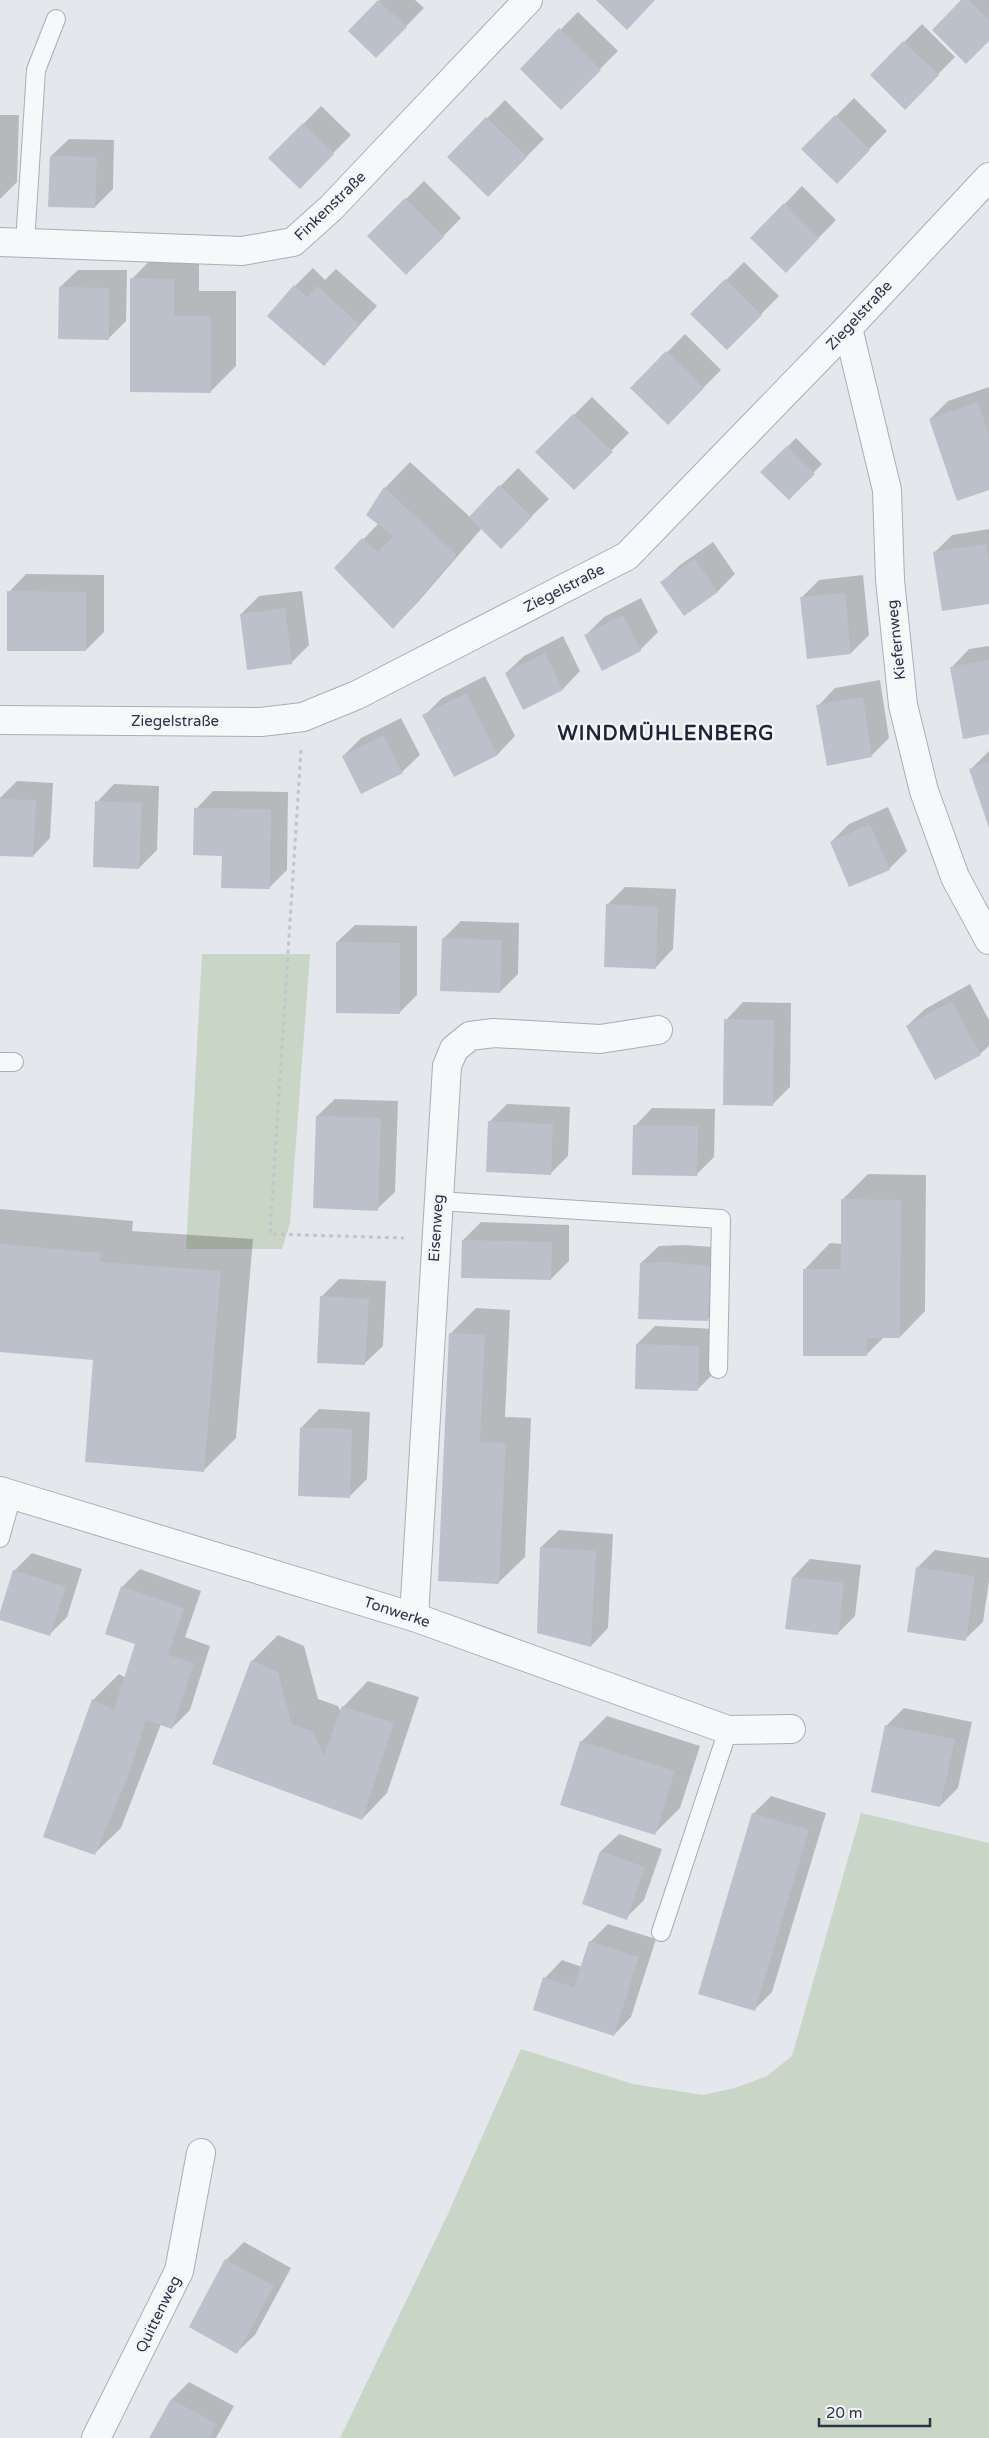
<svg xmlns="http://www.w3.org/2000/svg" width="989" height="2438" font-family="'Varela Round',sans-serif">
<rect width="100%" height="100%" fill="#e4e7ec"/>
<g fill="#c9d6c5">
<path d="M202,954h108l-20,269 -8,26h-96z"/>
<path d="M861,1813l128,30v595h-649l107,-222 74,-167 112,35 70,11 32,-7 32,-12 25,-20z"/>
</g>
<g fill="#0003">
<path d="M380,0h35l9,8 -48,49 -26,-26z"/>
<path d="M963,0h26v39z"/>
<path d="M578,12l40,39 -57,57 -40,-39z"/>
<path d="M922,24l33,33 -50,51 -34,-33z"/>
<path d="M854,98l33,33 -50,51 -34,-33z"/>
<path d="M505,100l39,39 -56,56 -39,-38z"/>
<path d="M321,106l30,29 -51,52 -30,-29z"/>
<path d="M0,115h19l-2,67 -17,17z"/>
<path d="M69,139l45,1 -1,49 -18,18 -44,-51z"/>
<path d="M424,181l37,37 -55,56 -37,-38z"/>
<path d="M802,186l34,34 -50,51 -34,-33z"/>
<path d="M157,253l42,1v37h37v75l-25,25 -79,-112z"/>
<path d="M744,262l35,34 -52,53 -35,-35z"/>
<path d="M313,268l12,12 11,-11 41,37 -53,58 -29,-78z"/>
<path d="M78,270h49l-1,51 -18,18 -48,-52z"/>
<path d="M685,334l36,36 -53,53 -36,-35z"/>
<path d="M989,387v102l-59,-70 18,-18z"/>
<path d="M592,397l37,36 -55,55 -37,-36z"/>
<path d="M796,438l26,26 -33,34 -27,-26z"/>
<path d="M410,462l60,55 48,-49 31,31 -48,48 -19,-19 -64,74 -25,26 -57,-60 43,-45 -11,-9 17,-26z"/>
<path d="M989,529v73l-54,-50 17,-17z"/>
<path d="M713,542l22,32 -17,17 -34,23 -22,-32 18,-17z"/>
<path d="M26,574l78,1v57l-18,18 -77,-58z"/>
<path d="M863,575l6,60 -18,18 -50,-55 18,-18z"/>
<path d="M302,591l7,54 -18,18 -50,-49 18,-18z"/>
<path d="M641,598l17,34 -18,18 -37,19 -17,-34 18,-18z"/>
<path d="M563,636l17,35 -17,18 -39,19 -18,-35 18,-17z"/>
<path d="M989,646v87l-37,-66 17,-18z"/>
<path d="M485,676l30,60 -17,18 -43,21 -31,-59 18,-18z"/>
<path d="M880,680l9,58 -18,18 -53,-50 17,-18z"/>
<path d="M401,718l19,37 -18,17 -59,-16 18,-18z"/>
<path d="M989,751v74l-19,-55z"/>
<path d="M17,781l36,2 -3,55 -17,18 -33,-2v-56z"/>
<path d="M114,784l45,2 -2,64 -18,18 -42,-66z"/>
<path d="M213,791l75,1 -1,78 -18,18 -45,-34 -28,-45z"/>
<path d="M888,807l19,44 -18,18 -58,-27 18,-18z"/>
<path d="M625,887l51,2 -3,60 -17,18 -49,-62z"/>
<path d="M461,921l58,2 -1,51 -18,18 -57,-53z"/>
<path d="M355,925l62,1v69l-18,18 -62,-71z"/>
<path d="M970,984l19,36v26l-9,8 -73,-28 18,-17z"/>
<path d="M743,1002l48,1 -1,84 -18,18 -46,-85z"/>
<path d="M335,1099l63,2 -3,91 -18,17 -60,-93z"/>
<path d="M507,1104l63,3 -2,49 -18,18 -61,-52z"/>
<path d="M652,1108l63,1 -1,48 -18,18 -61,-49z"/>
<path d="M868,1174l58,1 -1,136 -25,26h-16l-18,18 -61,-86 25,-26 12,1v-44z"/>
<path d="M0,1209l133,12 -1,10 121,8 -17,199 -32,32 -110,-111 -94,-8z"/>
<path d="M481,1222l88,3v36l-18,18 -88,-39z"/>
<path d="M683,1245l45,3 -3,54 -18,18 -66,-57 18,-17z"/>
<path d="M339,1279l47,2 -3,65 -18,17 -44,-66z"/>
<path d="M476,1308l34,2 -5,107 26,1 -6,139 -26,25 -49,-248z"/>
<path d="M655,1326l61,3 -1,43 -18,18 -60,-46z"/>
<path d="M319,1409l51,3 -3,67 -18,18 -47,-70z"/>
<path d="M559,1530l54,4 -5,94 -17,18 -50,-99z"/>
<path d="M935,1550l54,8v23l-6,41 -18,17 -47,-72z"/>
<path d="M32,1553l50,16 -15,48 -17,17 -50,-15 14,-48z"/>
<path d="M810,1559l51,6 -6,51 -18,18 -44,-57z"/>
<path d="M140,1569l61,22 -16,46 25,9 -20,64 -18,18 -11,-4 -40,104 -26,25 -2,-153 26,-26 7,4 11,-35 -15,-56z"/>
<path d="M278,1635l26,11 14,53 20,7 3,6 2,-5 25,-26 51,16 -32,96 -25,26 -148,-56 38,-102z"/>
<path d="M904,1708l68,14 -14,66 -18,18 -53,-81z"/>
<path d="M607,1716l93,30 -20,62 -25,25 -74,-91z"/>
<path d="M771,1796l55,17 -54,179 -18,18 -1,-196z"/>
<path d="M619,1834l43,15 -18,51 -18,18 -43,-15 18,-52z"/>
<path d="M608,1924l48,15 -25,78 -17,18 -69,-57 17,-18 20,7 8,-25z"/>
<path d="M244,2242l47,26 -36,67 -18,17 -47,-25 36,-67z"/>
<path d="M189,2382l45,24 -18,32h-66l22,-39z"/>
</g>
<g fill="#bbc0ca">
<path d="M378,0l29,27 -31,31 -28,-27z"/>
<path d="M596,0h59l-28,30z"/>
<path d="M961,0h8l20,20v21l-23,23 -34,-34z"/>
<path d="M559,28l42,42 -40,40 -41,-41z"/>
<path d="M903,41l36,34 -34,35 -35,-35z"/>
<path d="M835,115l35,35 -33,34 -36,-35z"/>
<path d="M486,117l41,40 -39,40 -41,-40z"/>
<path d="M303,123l31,31 -34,35 -32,-31z"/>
<path d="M50,156l47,1 -2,51 -47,-1z"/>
<path d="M405,198l39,39 -38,38 -39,-39z"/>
<path d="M784,203l35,35 -33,35 -36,-35z"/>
<path d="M130,278l44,1v37h37v77l-81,-1z"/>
<path d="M725,279l37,36 -35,35 -37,-36z"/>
<path d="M294,285l13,12 10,-11 43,39 -36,41 -57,-50z"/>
<path d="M59,287l50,1v52l-51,-1z"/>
<path d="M666,351l38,37 -36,37 -38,-37z"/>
<path d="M978,402l11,33v55l-32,11 -28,-82z"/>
<path d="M573,414l40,38 -39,38 -39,-38z"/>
<path d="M787,446l28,28 -26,26 -29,-28z"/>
<path d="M499,485l33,32 -31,32 -32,-32z"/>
<path d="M384,487l73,68 -64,74 -59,-61 28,-30 16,14 15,-16 -27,-21z"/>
<path d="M986,544l3,18v42l-47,7 -9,-59z"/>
<path d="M695,559l23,33 -34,24 -24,-34z"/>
<path d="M7,591l79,1v59h-79z"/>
<path d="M845,593l6,61 -44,5 -7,-62z"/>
<path d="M285,608l7,56 -45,6 -7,-56z"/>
<path d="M623,615l18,36 -39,20 -18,-36z"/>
<path d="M545,653l18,37 -40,20 -18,-37z"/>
<path d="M989,660v74l-26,5 -13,-72z"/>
<path d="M467,693l31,62 -44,22 -32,-62z"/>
<path d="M863,697l9,60 -45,9 -11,-61z"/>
<path d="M384,735l19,38 -42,21 -19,-38z"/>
<path d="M989,762v66l-20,-59z"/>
<path d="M0,799l36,1 -3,57 -33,-1z"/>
<path d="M95,801l47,2 -3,66 -46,-2z"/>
<path d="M194,808l77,1 -1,80 -49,-1 1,-32 -29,-1z"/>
<path d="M870,824l20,46 -41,17 -19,-45z"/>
<path d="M606,904l52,3 -2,62 -52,-2z"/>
<path d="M442,938l60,2 -2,53 -60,-2z"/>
<path d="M336,942l64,1v71l-64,-1z"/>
<path d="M952,1001l29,54 -46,25 -29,-54z"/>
<path d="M724,1019l50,1 -1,86 -50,-1z"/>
<path d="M316,1116l65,2 -3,93 -65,-3z"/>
<path d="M488,1121l65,3 -2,51 -65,-3z"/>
<path d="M633,1125l65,1 -1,50 -65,-1z"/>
<path d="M841,1199l60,1 -1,138h-33v18h-64v-87h38z"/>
<path d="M462,1240l90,2 -1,38 -90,-2z"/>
<path d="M0,1244l101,9 -1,9 121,9 -17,201 -119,-10 8,-102 -93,-8z"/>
<path d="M665,1262l45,4 -2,55 -70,-2 2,-56z"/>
<path d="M320,1296l49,3 -4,66 -48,-2z"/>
<path d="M449,1333l36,2 -5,107 26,1 -7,141 -61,-3z"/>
<path d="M636,1344l63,2 -1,45 -63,-2z"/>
<path d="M300,1427l52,2 -2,69 -52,-2z"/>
<path d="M540,1547l56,4 -5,96 -54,-14z"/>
<path d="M916,1567l59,9 -9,65 -59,-9z"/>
<path d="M13,1570l53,17 -16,49 -50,-16v-8z"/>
<path d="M792,1577l52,6 -6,52 -53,-6z"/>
<path d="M121,1586l63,22 -16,47 26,8 -22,66 -26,-9 -18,57 -33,78 -52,-18 49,-138 22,11 21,-66 -30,-10z"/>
<path d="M251,1660l27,12 14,53 21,6 11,24 18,-49 52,17 -32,97 -150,-56z"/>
<path d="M885,1725l70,14 -15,68 -69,-15z"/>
<path d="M580,1741l95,30 -20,64 -95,-30z"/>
<path d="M752,1813l57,17 -54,181 -57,-17z"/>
<path d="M600,1851l45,16 -18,53 -45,-16z"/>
<path d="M589,1941l50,16 -25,79 -81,-26 10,-33 31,10z"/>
<path d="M225,2259l49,27 -37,68 -48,-27z"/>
<path d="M171,2399l46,25 -8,14h-60z"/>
</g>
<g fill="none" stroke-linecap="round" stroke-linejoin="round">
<defs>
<g id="service">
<path d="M25,243l11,-173 20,-51"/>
<path d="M0,1062h14"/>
<path d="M438,1201l283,18 -3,150"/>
<path d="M0,1538l12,-43"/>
<path d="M661,1932l67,-202"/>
</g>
<g id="minor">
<path d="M0,242l242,9 51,-9 38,-34 197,-208"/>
<path d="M848,328l39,162 3,90 13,125 21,86 31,86 34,63"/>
<path d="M0,720l261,2 42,-5 54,-22 270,-139 221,-228 141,-151"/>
<path d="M0,1491l414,126 314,113 63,-1"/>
<path d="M414,1617l33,-551 7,-17 16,-13 24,-3 106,6 58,-9"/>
<path d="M96,2438l83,-167 22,-118"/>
</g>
</defs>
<use href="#service" stroke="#a9aeb7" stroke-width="20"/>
<use href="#minor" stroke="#a9aeb7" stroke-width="30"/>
<path stroke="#c2c5cb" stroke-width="3" stroke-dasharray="4 4" stroke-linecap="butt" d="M301,750l-31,484 134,4"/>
<use href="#service" stroke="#f7f8fa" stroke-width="18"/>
<use href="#minor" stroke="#f7f8fa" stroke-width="28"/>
</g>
<g text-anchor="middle" stroke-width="4.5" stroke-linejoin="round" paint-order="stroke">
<g font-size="15" fill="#2b3445" stroke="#f4f6f9">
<text transform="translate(330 206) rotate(-44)" y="5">Finkenstraße</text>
<text transform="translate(859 315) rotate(-47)" y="5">Ziegelstraße</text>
<text transform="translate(564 588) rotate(-27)" y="5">Ziegelstraße</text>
<text transform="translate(896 640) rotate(-96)" y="5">Kiefernweg</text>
<text x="175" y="726">Ziegelstraße</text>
<text transform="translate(436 1228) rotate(-86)" y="5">Eisenweg</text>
<text transform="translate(397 1612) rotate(18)" y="5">Tonwerke</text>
<text transform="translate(158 2314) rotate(-64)" y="5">Quittenweg</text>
</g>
<g font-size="20" font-weight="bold" letter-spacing="1" fill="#1d2536" stroke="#f4f6f9">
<text x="666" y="740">WINDMÜHLENBERG</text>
</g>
</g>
<path d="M819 2418v8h111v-8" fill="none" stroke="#2b3445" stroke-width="2.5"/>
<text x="826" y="2418" font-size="15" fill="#2b3445" stroke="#f4f6f9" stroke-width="4" paint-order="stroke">20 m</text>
</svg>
